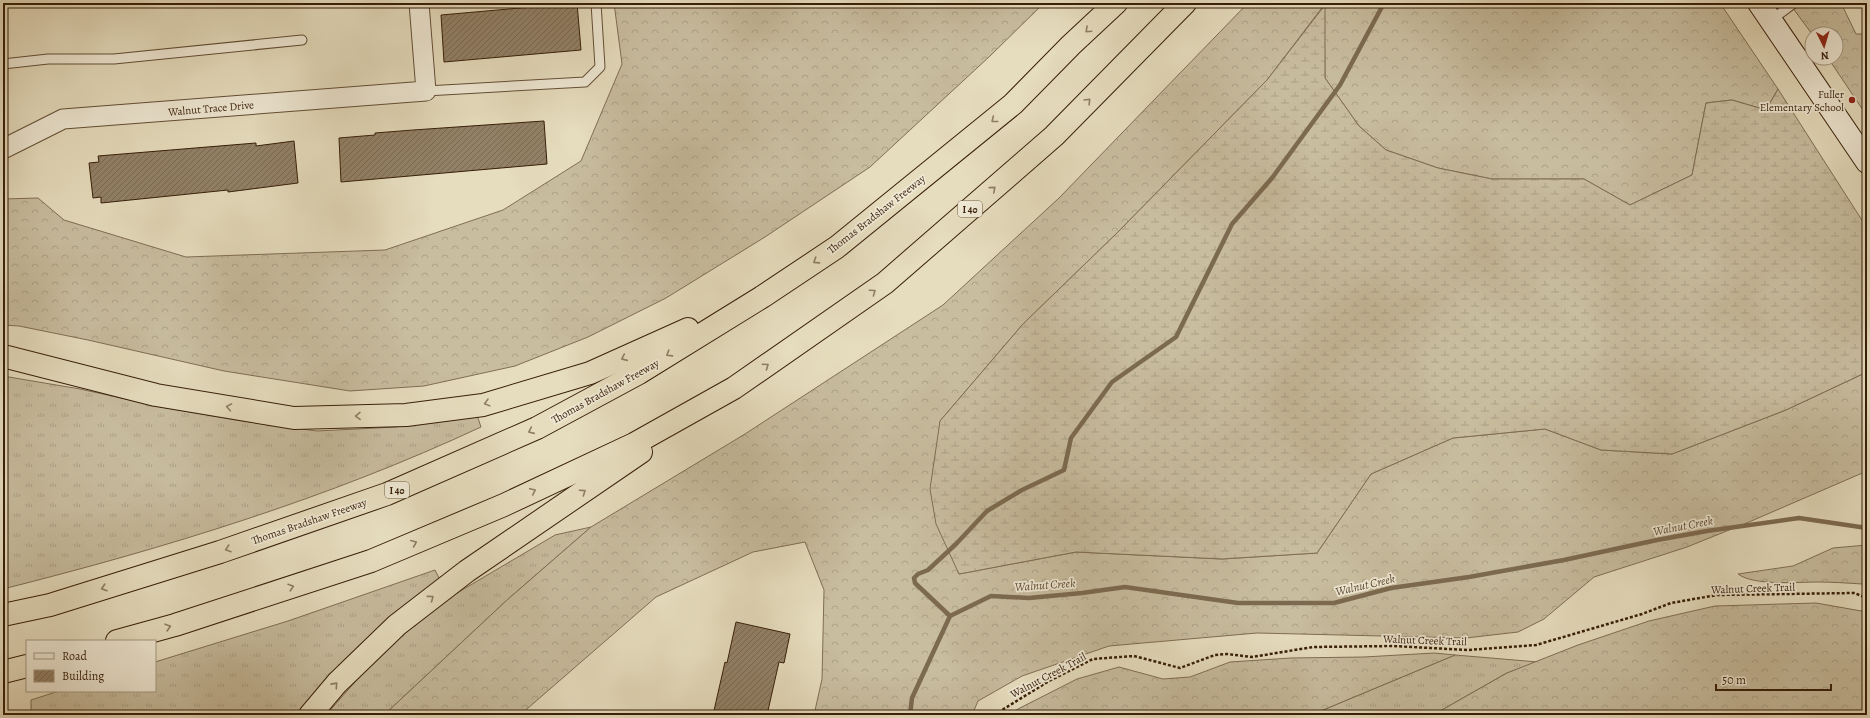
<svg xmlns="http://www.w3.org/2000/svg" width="1870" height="718" font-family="Alegreya,serif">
<defs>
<pattern id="grass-tufts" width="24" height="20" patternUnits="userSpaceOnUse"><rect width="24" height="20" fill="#c8bd9f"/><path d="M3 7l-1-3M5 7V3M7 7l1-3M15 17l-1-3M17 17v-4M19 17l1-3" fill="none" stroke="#aca287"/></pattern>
<pattern id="forest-crowns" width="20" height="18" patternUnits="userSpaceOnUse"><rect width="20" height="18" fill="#c8bd9f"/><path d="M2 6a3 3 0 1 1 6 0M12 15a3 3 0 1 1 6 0" fill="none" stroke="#aca287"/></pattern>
<pattern id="wetland-marsh" width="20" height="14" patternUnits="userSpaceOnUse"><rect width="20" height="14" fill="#c8bd9f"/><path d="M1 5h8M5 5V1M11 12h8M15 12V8" fill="none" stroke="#aca287"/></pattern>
<pattern id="building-hatch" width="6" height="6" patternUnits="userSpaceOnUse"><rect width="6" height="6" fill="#928167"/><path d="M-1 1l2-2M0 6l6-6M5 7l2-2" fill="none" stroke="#786953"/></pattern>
</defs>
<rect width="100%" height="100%" fill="#e6ddbe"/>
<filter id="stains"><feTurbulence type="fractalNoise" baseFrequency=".005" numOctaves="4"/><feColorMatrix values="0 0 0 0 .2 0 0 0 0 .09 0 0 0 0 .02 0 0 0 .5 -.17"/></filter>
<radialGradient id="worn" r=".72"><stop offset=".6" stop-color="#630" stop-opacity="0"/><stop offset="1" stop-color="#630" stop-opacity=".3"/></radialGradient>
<g fill="url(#grass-tufts)" stroke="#806e54">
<path d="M3,376l77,13 87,19 75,13 75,10 79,-4 81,-12 4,12c-152,71 -315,121 -478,162z"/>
<path d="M591,527l-84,73 -123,115h-58l57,-65 69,-54 103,-61z"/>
<path d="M435,570l5,10 -100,91 -41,44h-260l-8,-4v-11l28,-9h96v-29l133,-41z"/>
<path d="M1455,655l83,7 -31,11 -74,42h-122z"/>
</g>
<g fill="url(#forest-crowns)" stroke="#806e54">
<path d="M614,3h430l-54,53 -120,111 -105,70 -99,61 -78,39 -73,29 -91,20 -74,5 -126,-20 -136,-31 -69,-14 -16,-1v-126l35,-1 26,22 122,37 199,-7 118,-40 78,-49 41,-97z"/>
<path d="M1248,3h472l58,86 -12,21 -34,-10 -26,3 -14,72 -62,30 -46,-26h-92l-54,-11 -52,-18 -27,-24 -34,-48 -1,-73 -57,75 -150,153 -94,91 -83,97 19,153 117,-22 146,7 95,-6 54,-79 82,-36 92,-9 56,21 71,4 114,-44 81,-38v99l-118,51 -62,25 -93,30 -50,42 -26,13 -52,6 -209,-5 -148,13 -87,30 -44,25 -6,14h-158l8,-36 2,-89 -19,-48 -52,10 -97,45 -136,118h-136l123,-115 84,-73 154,-93 198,-129 116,-107z"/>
<path d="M1789,3h52l15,31h11v82l-39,-58h8v-24h-24z"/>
<path d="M1867,545v41l-5,-2c-15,-1 -30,-2 -44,-2 -21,0 -64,4 -80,-8l55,-8 40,-18z"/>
<path d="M1816,603l51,9v103h-434l74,-42 71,-28 71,-24 66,-15z"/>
<path d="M1434,653l21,2 -144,60h-302l9,-6 59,-30 42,-12 44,12 27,-2 40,-15 61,-4 73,-1z"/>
</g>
<path fill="url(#wetland-marsh)" stroke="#806e54" d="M1325,5v73l34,48 27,24 52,18 54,11h92l46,26 62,-30 14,-72 26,-3 34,10 12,-21 89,139v144l-81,38 -114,44 -71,-4 -56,-21 -92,9 -82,36 -54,79 -95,6 -146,-7 -117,22 -23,-50 -6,-35 10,-68 83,-97 94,-91 150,-153z"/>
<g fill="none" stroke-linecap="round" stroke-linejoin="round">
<g stroke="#7c6a50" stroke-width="4.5">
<path d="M950,616l-35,-33 -1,-5 4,-4 10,-4 28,-26 31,-33 35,-21 42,-20 7,-32 41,-56 64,-45 56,-113 40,-46 68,-93 44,-82"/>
<path d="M910,715l2,-17 38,-82 41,-20 38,2 53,-5 43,-6 113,16h96l57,-15 78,-11 95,-17 93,-20 50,-9 92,-13 68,10"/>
</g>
</g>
<g fill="url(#building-hatch)" stroke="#371e08">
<path d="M577,3l4,47 -137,12 -3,-47z"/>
<path d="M544,121l3,43 -206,18 -2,-44 36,-3v-2l38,-3z"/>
<path d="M294,141l4,42 -70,9v-2l-127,13v-6l-8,1 -4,-35 10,-1 -1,-6 158,-13v3z"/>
<path d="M736,622l54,12 -6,29 -5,-1 -12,53h-54l12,-53 2,1z"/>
</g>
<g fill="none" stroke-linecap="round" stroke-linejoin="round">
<defs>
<g id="lane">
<path d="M1771,20l23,-17"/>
<path d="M3,64l45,-5h66l188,-19"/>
<path d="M426,91l159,-9 15,-15 -4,-64"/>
</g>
<path id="street" d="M3,149l60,-30 363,-28 -7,-88"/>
<path id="secondary" d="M1759,3l108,159"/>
<g id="highway">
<path d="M3,356l153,39 138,23 112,-3 77,-10 107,-32 98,-44"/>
<path d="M3,615l47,-10 170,-53 167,-58 150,-66 102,-55 123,-76 75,-50 176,-143 58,-59 45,-42"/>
<path d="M117,641l58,-16 196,-64 133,-56 130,-61 100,-56 151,-105 169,-147 131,-133"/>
<path d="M3,672l24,-6"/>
<path d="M310,715l27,-32 60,-58 70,-54 174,-119"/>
</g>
</defs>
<use href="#lane" stroke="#634e36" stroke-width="11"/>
<use href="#street" stroke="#634e36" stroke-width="21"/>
<use href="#secondary" stroke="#371e08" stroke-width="24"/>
<use href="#highway" stroke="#371e08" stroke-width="24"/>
<path stroke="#371e08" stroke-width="2.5" stroke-dasharray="3 2" stroke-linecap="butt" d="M994,715l55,-34 44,-22 41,-3 46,12 35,-13 12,-1 25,3 61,-10 80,-1 75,4 68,-5 106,-31 29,-11 46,-8 137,-2 13,5"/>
<use href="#lane" stroke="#efe9d5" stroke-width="9"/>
<use href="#street" stroke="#efe9d5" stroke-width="19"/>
<use href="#secondary" stroke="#efe9d5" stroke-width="22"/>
<use href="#highway" stroke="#e6ddbe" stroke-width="22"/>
</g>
<defs><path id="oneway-chevron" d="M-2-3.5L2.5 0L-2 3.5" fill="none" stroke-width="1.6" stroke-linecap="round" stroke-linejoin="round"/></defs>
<g stroke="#8e7e63">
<use href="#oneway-chevron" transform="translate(1088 30) rotate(137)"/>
<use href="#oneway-chevron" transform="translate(1088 101) rotate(-46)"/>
<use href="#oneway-chevron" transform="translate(994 120) rotate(141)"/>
<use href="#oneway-chevron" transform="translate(993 189) rotate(-41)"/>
<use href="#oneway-chevron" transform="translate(816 261) rotate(147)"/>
<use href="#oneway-chevron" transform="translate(873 292) rotate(-35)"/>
<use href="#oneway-chevron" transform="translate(669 354) rotate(148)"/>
<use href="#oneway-chevron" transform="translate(624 358) rotate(156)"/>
<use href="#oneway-chevron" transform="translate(766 366) rotate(-35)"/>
<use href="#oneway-chevron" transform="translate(487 403) rotate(165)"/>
<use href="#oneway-chevron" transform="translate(229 407) rotate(-170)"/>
<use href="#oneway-chevron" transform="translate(358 416) rotate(179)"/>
<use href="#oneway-chevron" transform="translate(531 431) rotate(156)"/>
<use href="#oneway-chevron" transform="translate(533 491) rotate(-25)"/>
<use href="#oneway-chevron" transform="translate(583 492) rotate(-34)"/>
<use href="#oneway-chevron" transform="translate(414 543) rotate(-23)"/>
<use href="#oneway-chevron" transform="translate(228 549) rotate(161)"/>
<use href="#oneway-chevron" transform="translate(291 587) rotate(-18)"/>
<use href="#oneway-chevron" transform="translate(104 588) rotate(163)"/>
<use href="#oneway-chevron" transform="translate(431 598) rotate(-37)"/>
<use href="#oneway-chevron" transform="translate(168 627) rotate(-16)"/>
<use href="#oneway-chevron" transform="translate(335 685) rotate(-48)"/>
</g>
<circle fill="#8f2418" stroke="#efe9d5" stroke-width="1.5" cx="1852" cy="100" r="4"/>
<g text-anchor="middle" stroke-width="3.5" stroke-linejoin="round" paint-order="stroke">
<g fill="#efe9d5" stroke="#6e5b46" stroke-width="1">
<rect x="958" y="201" width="24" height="16" rx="3"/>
<rect x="385" y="482" width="24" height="16" rx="3"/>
</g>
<g font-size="10" font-weight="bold" fill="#371e08">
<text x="970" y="213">I 40</text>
<text x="397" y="494">I 40</text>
</g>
<g font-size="11" fill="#371e08" stroke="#efe9d5" text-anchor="end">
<text x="1844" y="98">Fuller<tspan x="1844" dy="13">Elementary School</tspan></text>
</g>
<g font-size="11" fill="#371e08" stroke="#efe9d5">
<text transform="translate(211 108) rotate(-5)" y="4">Walnut Trace Drive</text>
<text transform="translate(876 214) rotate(-38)" y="4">Thomas Bradshaw Freeway</text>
<text transform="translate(605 391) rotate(-29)" y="4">Thomas Bradshaw Freeway</text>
<text transform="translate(309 521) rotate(-19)" y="4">Thomas Bradshaw Freeway</text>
<text transform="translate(1753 588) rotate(-2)" y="4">Walnut Creek Trail</text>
<text transform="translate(1425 640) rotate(2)" y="4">Walnut Creek Trail</text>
<text transform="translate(1048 675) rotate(-28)" y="4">Walnut Creek Trail</text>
</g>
<g font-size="12" font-style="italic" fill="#5f4a32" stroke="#efe9d5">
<text transform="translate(1683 526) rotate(-11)" y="4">Walnut Creek</text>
<text transform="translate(1045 585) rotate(-4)" y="4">Walnut Creek</text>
<text transform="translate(1365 585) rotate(-13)" y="4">Walnut Creek</text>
</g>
</g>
<rect width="1870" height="718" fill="none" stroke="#e6ddbe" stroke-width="16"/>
<rect x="4" y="4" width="1862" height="710" fill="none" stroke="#371e08" stroke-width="2"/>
<rect x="8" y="8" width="1854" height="702" fill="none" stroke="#371e08"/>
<rect x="26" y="640" width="130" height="52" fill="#efe9d5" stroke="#a59883"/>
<rect x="34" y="653" width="20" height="6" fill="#efe9d5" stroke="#a59883"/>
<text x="62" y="660" font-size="12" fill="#371e08">Road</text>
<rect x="34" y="670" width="20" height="12" fill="url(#building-hatch)" stroke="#a59883"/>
<text x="62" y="680" font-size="12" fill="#371e08">Building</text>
<g transform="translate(1824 46) rotate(175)"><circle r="19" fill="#efe9d5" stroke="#a59883"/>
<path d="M0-3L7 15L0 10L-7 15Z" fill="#8f2418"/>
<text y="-6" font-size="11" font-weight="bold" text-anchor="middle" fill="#371e08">N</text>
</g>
<path d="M1716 684v6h115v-6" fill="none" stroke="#371e08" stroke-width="2"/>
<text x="1722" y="684" font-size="12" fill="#371e08" stroke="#efe9d5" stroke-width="3" paint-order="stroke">50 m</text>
<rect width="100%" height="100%" filter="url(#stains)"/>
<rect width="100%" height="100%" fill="url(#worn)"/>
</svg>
